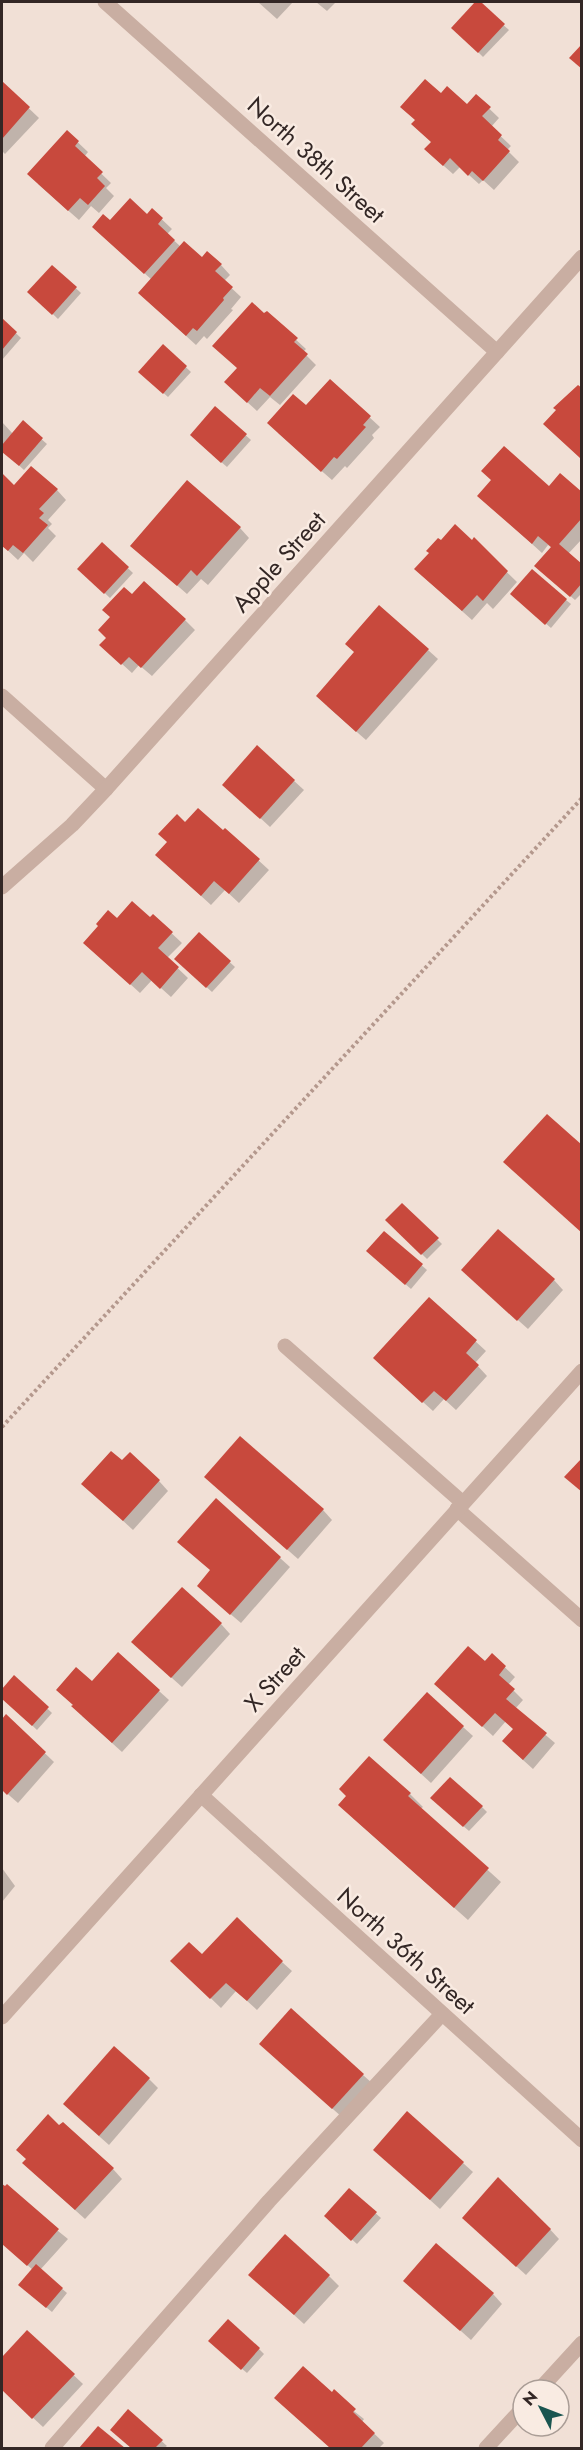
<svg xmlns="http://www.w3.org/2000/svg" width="583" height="2450" font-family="Jost,sans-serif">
<rect width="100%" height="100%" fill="#f1e0d6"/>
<g fill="#0003">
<path d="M258,2h35l-16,17z"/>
<path d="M316,2h20l-9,9z"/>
<path d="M477,2l32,28 -26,27 -30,-30z"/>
<path d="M2,83l37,35 -34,36 -3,-3z"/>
<path d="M441,95l26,11 9,-10 23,22 -8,9 20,19 -4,4 12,12 -25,28 -11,-10 -4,4 -19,-17 -7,7 -17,-15 -4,-16z"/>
<path d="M67,132l21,20 -4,5 27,26 -5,5 8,8 -15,17 -8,-7 -12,14 -41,-36z"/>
<path d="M152,210l20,19 -5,5 14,13 21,12 19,6 9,10 -6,6 17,16 -10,12 2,1 -26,29 -3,-3 -8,9 -46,-42 2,-23 -49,-44 7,-13 37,-7z"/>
<path d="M53,267l28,26 -23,26 -28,-27z"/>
<path d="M267,313l39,36 -3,3 13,13 -36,40 -10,-8 -13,14 -21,-19 2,-23z"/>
<path d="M2,320l19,18 -19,22z"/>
<path d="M163,346l28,26 -23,25 -28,-25z"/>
<path d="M330,381l50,46 -8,8 2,3 -27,30 -2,-2 -13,14 -54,-47 28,-26z"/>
<path d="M582,390v68l-27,-24z"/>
<path d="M215,408l36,32 -24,27 -31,-27z"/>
<path d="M2,422l11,12 10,-11 24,21 -23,26 -22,-20z"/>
<path d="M2,475l12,12 43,3 9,10 -18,20 4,4 -4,4 8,8 -23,26 -9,-9 -6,7 -16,-15z"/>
<path d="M549,488l33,6v45l-14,15 14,12v27l-7,7 -34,-29 11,-23 -4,-3 -6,8 -53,-48z"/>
<path d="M240,528l9,10 -41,47 -7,-6 -14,15 -45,-39z"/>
<path d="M474,540l43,42 -24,27 -6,-6 -15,17 -46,-41 15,-37h31z"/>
<path d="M102,544l31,29 -23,25 -31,-29z"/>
<path d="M132,596l53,24 10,10 -43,46 -13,-11 -7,8 -21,-19 -3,-16z"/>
<path d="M517,599l49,1 5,4 -20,24z"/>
<path d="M428,650l10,9 -72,81 -39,-34z"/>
<path d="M258,748l46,42 -34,37 -36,-33z"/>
<path d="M185,824l38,9 2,-3 44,40 -30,33 -14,-13 -14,15 -44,-40z"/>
<path d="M153,916l29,27 -15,15 21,20 -17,19 -19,-17 -12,13 -45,-41 22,-32 33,-1z"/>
<path d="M199,934l36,33 -23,25 -31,-28z"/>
<path d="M402,1205l40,39 -15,15 -40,-39z"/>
<path d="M384,1233l43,37 -16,19 -38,-33z"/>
<path d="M472,1279l82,1 9,10 -35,39z"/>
<path d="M429,1299l57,52 -11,12 12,13 -31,34 -12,-11 -11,12 -48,-43z"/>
<path d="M122,1462l37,19 9,10 -35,39 -40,-37z"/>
<path d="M215,1486l108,24 9,10 -34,39z"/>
<path d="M216,1500l74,67 -49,56 -33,-28z"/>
<path d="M221,1624l9,10 -48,53 -39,-35z"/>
<path d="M492,1655l23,22 -7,8 15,15 -8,9 40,34 -22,26 -20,-18 2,-22 -9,-8 -13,15 -47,-43z"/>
<path d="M14,1677l38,36 -15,17 -35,-33v-6z"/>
<path d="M159,1691l10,9 -47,52 -40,-36z"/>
<path d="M6,1716l48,46 -36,41 -16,-14v-69z"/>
<path d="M463,1727l10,9 -42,47 -36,-33z"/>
<path d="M410,1794l13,13 -3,2 81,73 -33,38 -115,-102z"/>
<path d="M437,1803l45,4 5,5 -18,19z"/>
<path d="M2,1868l13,18 -13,16z"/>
<path d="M202,1956l80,6 10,9 -35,39 -21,-19 -15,17 -49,-47z"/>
<path d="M271,2054l92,21 10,9 -30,34z"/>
<path d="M149,2079l9,9 -49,57 -35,-31z"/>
<path d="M385,2159l78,4 10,9 -33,37z"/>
<path d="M113,2169l9,10 -37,40 -51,-46z"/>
<path d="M499,2179l33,31 27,29 -33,36 -53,-48z"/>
<path d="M2,2186l66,53 -28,31 27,23 -15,19 -27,-22 8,-20 -31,-27z"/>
<path d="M349,2190l32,28 -24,26 -31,-28z"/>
<path d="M329,2276l10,10 -35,38 -44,-40z"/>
<path d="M405,2281l88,13 9,10 -31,36z"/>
<path d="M28,2332l55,52 -40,43 -41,-38v-29z"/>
<path d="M215,2346l44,3 5,5 -17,19z"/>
<path d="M332,2394l32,25 -2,3 22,21 -5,5h-48l-45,-41z"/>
<path d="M128,2411l39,35 -3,2h-32l-20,-18z"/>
<path d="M98,2428l24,20h-41z"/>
</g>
<g fill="#c8493d">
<path d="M475,2h6l24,22 -27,29 -27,-25z"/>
<path d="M582,44v25l-13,-11z"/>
<path d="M425,79l16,14 6,-7 20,18 9,-10 15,13 -9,9 20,19 -4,5 12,11 -27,30 -11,-10 -4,5 -18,-18 -7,8 -19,-17 7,-7 -20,-18 4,-4 -15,-13z"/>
<path d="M2,81l28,26 -28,32z"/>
<path d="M67,130l12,11 -4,5 28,26 -6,6 8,8 -17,19 -8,-7 -12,13 -41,-37z"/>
<path d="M130,198l17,16 5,-6 11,10 -5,6 17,16 -31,34 -52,-47 11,-13 7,6z"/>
<path d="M184,241l18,16 5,-6 15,13 -7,7 18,16 -10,11 1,2 -27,31 -4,-3 -7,8 -48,-43z"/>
<path d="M52,265l25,22 -25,28 -25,-23z"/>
<path d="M252,302l12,11 3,-2 31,27 -4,4 14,12 -38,42 -10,-8 -13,15 -23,-21 13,-14 -25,-22z"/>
<path d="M2,318l15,14 -15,18z"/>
<path d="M163,344l24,22 -24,28 -25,-22z"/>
<path d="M330,379l41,37 -8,9 3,2 -29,32 -3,-2 -13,15 -54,-49 26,-29 13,11z"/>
<path d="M578,385l4,3 -2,70 -37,-34 13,-14 -3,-2z"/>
<path d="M215,406l32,28 -26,29 -31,-28z"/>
<path d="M23,420l20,18 -24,28 -17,-14v-7z"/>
<path d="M504,446l45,40 11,-13 22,19v26l-23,26 23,20v19l-12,14 -36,-31 17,-19 -13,-11 -6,8 -55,-48 14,-16 -10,-9z"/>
<path d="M31,466l27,23 -19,20 5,4 -5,5 9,7 -25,28 -10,-8 -5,6 -6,-5v-73l12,12z"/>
<path d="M187,480l54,47 -44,49 -6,-6 -14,16 -47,-40z"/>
<path d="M455,524l17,16 2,-3 34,34 -25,30 -6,-6 -15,16 -48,-42 15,-16 -3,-2 12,-13 3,2z"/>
<path d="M102,542l27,25 -25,27 -27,-25z"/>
<path d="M532,569l35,30 -22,26 -35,-31z"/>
<path d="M144,581l42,38 -45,49 -12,-11 -8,8 -22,-20 7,-7 -8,-8 12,-13 -8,-7 22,-23 8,7z"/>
<path d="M379,605l50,44 -73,83 -40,-36 38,-44 -9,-8z"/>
<path d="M257,745l38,35 -35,39 -38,-34z"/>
<path d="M198,808l25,22 2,-2 35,31 -31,35 -15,-13 -13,15 -46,-41 12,-13 -9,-8 19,-20 8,8z"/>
<path d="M132,901l18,16 3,-3 20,18 -15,16 21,19 -19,22 -18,-17 -12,13 -47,-42 15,-17 -2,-2 12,-14 9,8z"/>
<path d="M199,932l32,29 -25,27 -32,-29z"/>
<path d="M547,1114l35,31v88l-79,-71z"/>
<path d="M402,1203l37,35 -18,17 -36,-35z"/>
<path d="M498,1229l57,50 -38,42 -56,-51z"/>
<path d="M384,1231l39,33 -18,21 -39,-34z"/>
<path d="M429,1297l48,43 -11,13 13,12 -33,36 -12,-10 -12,12 -49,-45z"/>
<path d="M240,1436l84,73 -37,41 -83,-73z"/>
<path d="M111,1451l11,9 8,-8 30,28 -37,41 -42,-37z"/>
<path d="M582,1458v34l-18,-15z"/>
<path d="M216,1498l65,59 -51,58 -33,-29 13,-16 -33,-28z"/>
<path d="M182,1587l40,36 -51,55 -40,-36z"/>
<path d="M468,1646l17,15 7,-8 14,13 -7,9 16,14 -9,10 41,34 -24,27 -21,-19 11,-12 -18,-16 -13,14 -48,-43z"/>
<path d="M118,1652l42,38 -48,53 -41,-37 2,-1 -17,-15 20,-23 16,14z"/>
<path d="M14,1675l35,32 -17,19 -30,-27v-10z"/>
<path d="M427,1692l37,34 -43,48 -38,-34z"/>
<path d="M6,1714l40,38 -39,43 -5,-5v-71z"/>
<path d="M369,1756l42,37 -3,3 81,72 -35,40 -116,-103 8,-9 -7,-7z"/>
<path d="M450,1777l33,29 -20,21 -33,-29z"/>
<path d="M237,1917l46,44 -36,40 -21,-18 -16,16 -40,-38 19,-19 13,12z"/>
<path d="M291,2008l73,66 -32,35 -73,-65z"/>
<path d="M114,2046l36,32 -51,58 -36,-32z"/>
<path d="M407,2111l57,51 -34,38 -57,-50z"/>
<path d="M48,2114l11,11 4,-3 51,46 -39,42 -53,-47 4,-4 -10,-9z"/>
<path d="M498,2177l53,52 -35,38 -54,-49z"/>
<path d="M2,2184l3,2 2,-2 52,45 -32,37 -25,-22z"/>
<path d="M349,2188l28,24 -26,29 -27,-25z"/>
<path d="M285,2234l45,41 -36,40 -46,-40z"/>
<path d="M436,2243l58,50 -34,38 -57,-50z"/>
<path d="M36,2264l27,24 -17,20 -28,-23z"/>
<path d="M228,2319l32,29 -19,22 -33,-29z"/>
<path d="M27,2330l48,44 -43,45 -30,-29v-33z"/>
<path d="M303,2366l29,26 2,-3 22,20 -3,3 22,21 -14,15h-31l-56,-50z"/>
<path d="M128,2409l35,31 -8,8h-24l-21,-18z"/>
<path d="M98,2426l27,22h-46z"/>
</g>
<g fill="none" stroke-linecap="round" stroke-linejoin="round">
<path stroke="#b4988d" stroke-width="4" stroke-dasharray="3 3" stroke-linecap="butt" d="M2,1427l580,-629"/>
<g stroke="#c9aea2" stroke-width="15">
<path d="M285,1346l178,157"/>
<path d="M52,2448l217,-247 173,-187"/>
</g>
<g stroke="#c9aea2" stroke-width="15">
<path d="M105,2l392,350"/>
<path d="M2,696l104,93"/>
<path d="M2,887l70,-62 34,-36 476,-532"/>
<path d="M457,1509l125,111"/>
<path d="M201,1795l381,345"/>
<path d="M2,2017l580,-646"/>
<path d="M539,2390l43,-47"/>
<path d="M486,2448l37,-40"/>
</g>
</g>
<g text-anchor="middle" stroke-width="5" stroke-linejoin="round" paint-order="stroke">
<g font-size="24" fill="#332725" stroke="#f9ebe2">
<text transform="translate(316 160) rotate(42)" y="8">North 38th Street</text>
<text transform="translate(279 562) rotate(-48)" y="8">Apple Street</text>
<text transform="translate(275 1679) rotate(-48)" y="8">X Street</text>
<text transform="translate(406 1951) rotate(42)" y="8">North 36th Street</text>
</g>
</g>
<rect width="583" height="2450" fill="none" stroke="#332725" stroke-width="6"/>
<g transform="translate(541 2408) rotate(312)"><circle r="28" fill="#f9ebe2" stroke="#aa9d96" stroke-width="1.5"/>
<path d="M0-4.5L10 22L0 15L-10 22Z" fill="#1a5550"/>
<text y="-9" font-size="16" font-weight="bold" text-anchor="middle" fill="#332725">N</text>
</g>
</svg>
